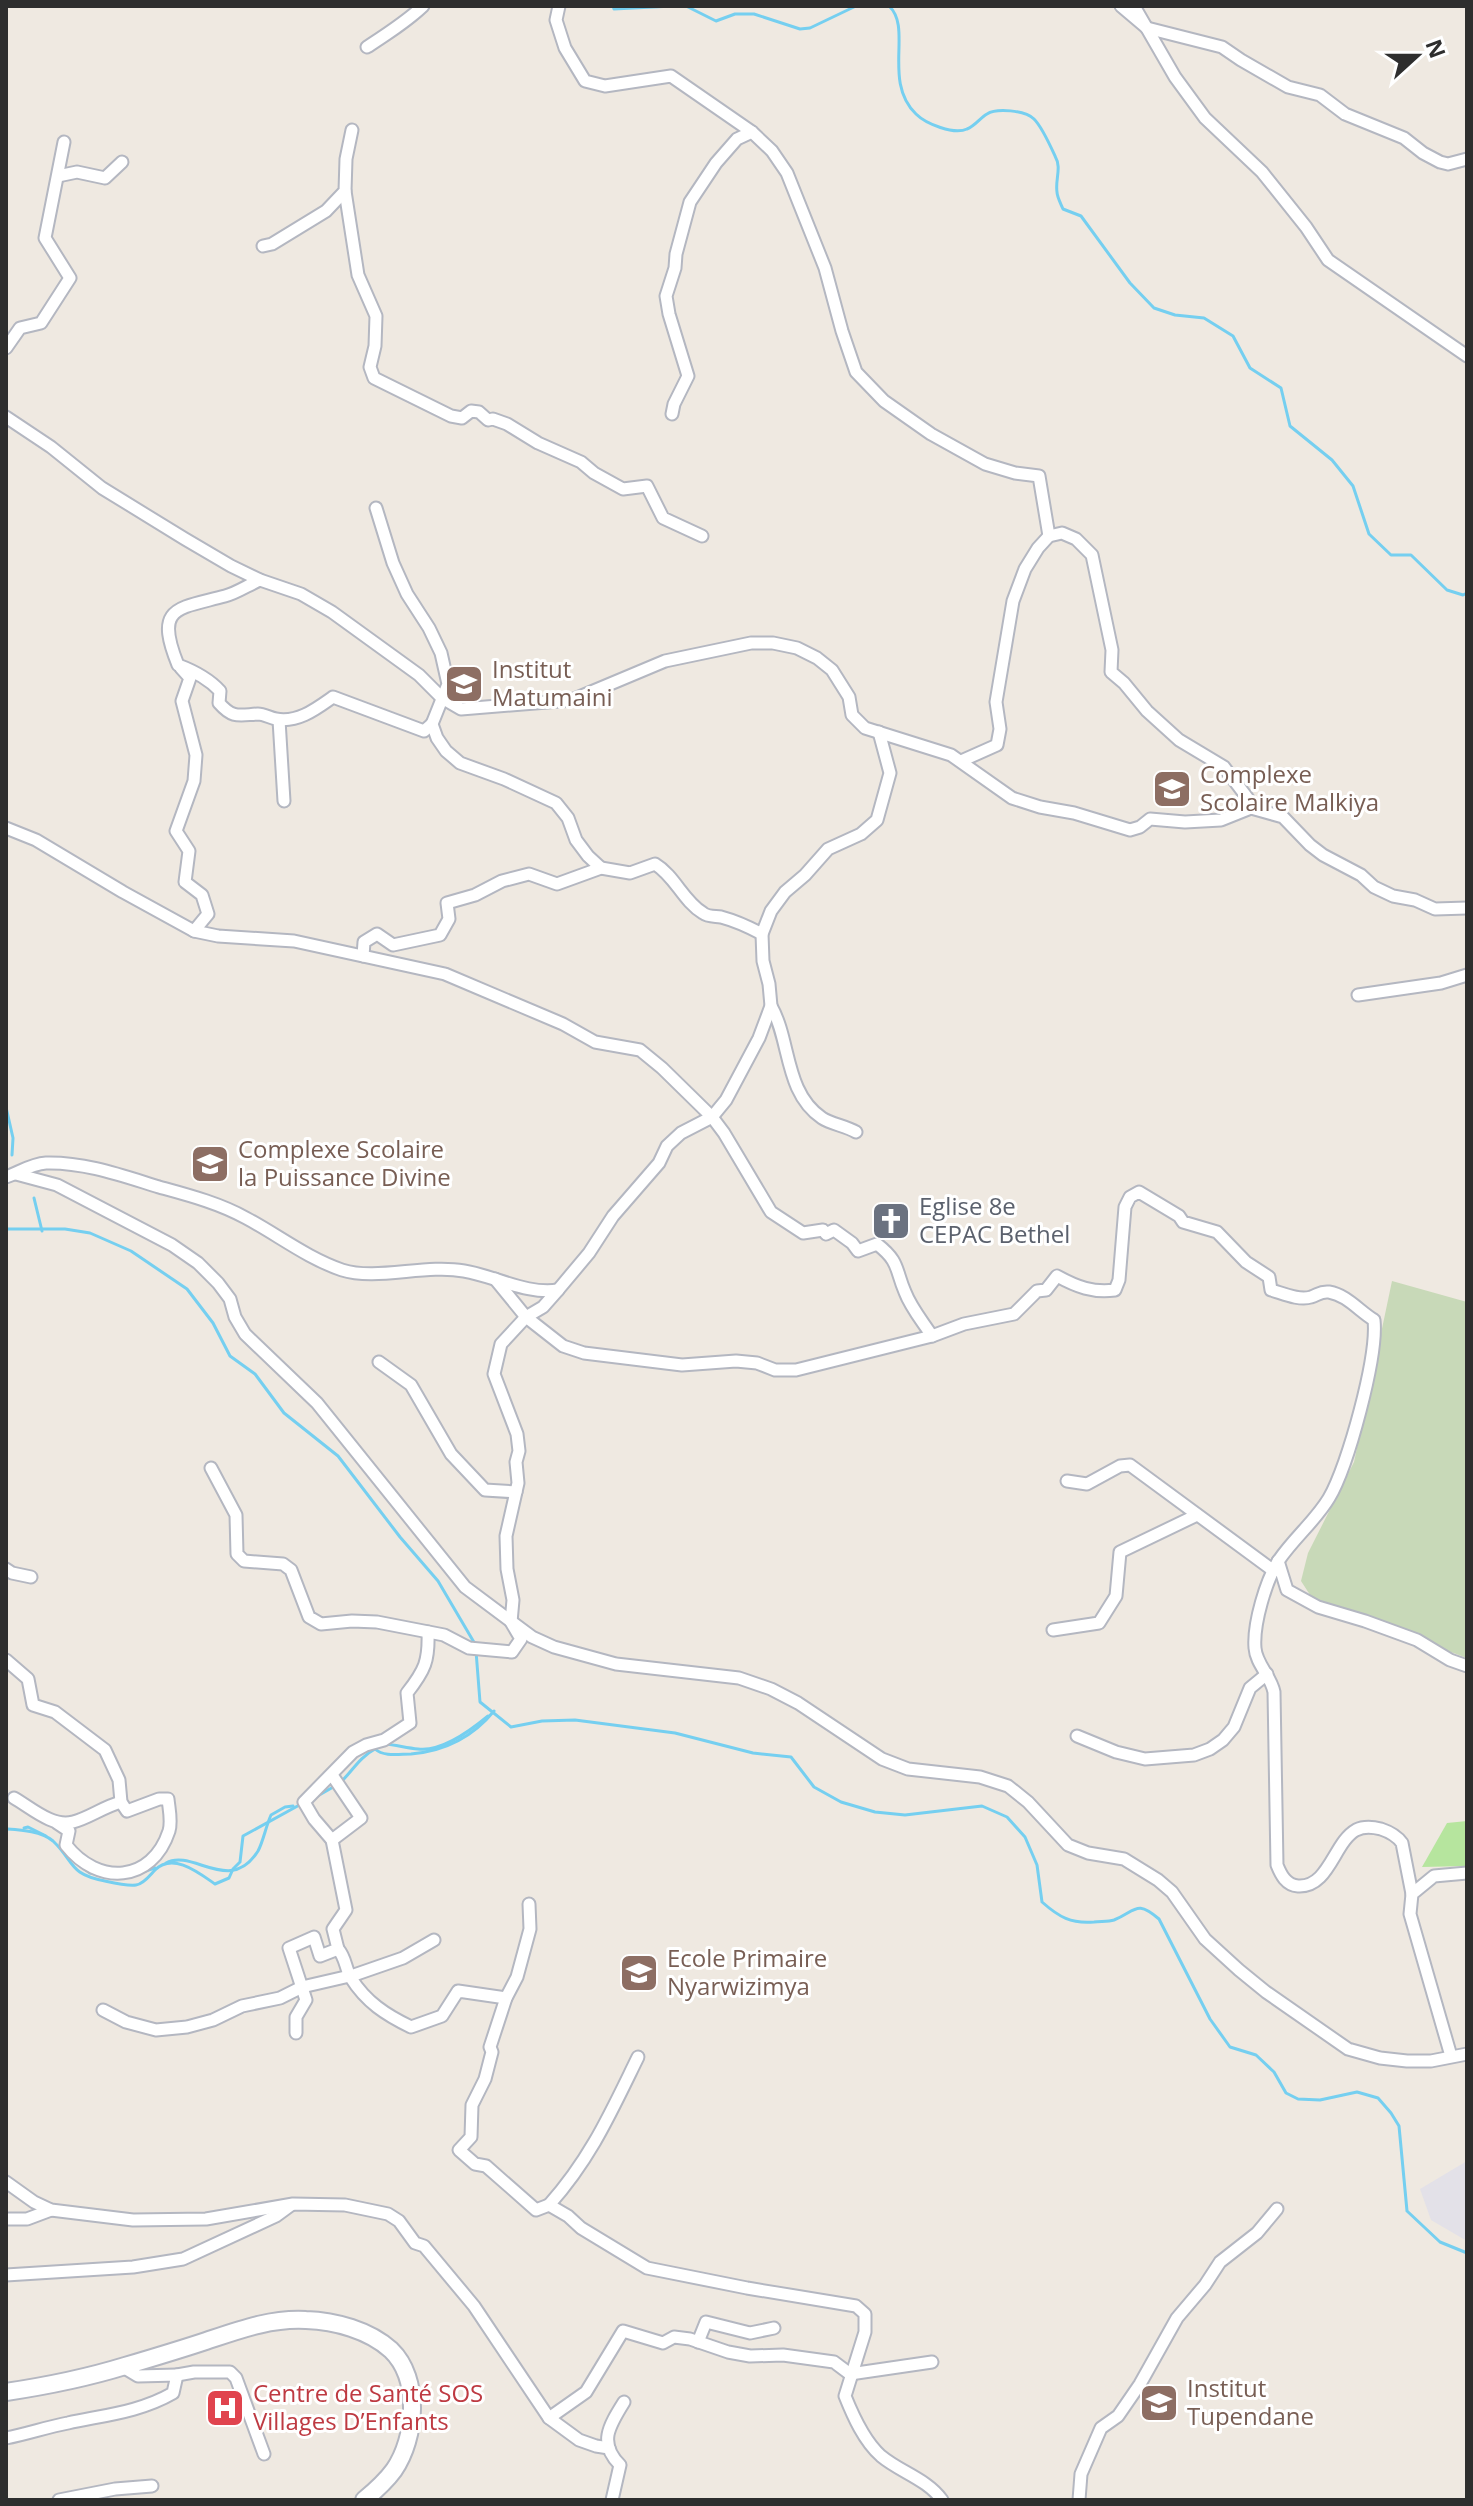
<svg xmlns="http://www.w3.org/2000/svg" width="1473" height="2506" font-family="'Open Sans',sans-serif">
<rect width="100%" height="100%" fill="#efe9e1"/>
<path fill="#e3e1e8" d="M1467,2161v80l-36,-21 -11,-31z"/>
<path fill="#b6e59e" d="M1467,1821v45l-45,1 25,-44z"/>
<path fill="#c8d9b8" d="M1392,1281l75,21v356l-153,-57 -13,-20 7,-28 46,-91z"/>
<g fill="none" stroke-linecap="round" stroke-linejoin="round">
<g stroke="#75cff0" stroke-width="3">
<path d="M613,6l1,3 59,-3"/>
<path d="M686,6l30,15 19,-7h19l46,15 10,-1 46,-22"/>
<path d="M889,6c24,22 -7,75 27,108 10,10 38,21 51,15 8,-3 13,-11 20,-15 9,-6 38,-4 47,5 8,8 16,26 21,37 7,12 0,23 2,36 0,5 4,12 6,17l18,7 49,67 24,25 21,7 29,3 29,18 17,32 31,20 9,38 42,34 21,26 16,48 22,21h20l36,35 16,5 4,-2"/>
<path d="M6,1107l7,31 -1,17"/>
<path d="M34,1198l8,33"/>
<path d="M6,1229h59l25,4 41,18 56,38 26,34 17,33 25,18 29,39 54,43 62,81 38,44 37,63"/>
<path d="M476,1651l4,51 31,25 31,-6 33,-1 100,13 78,20 38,4 23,30 27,15 34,10 30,3 77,-9 25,11 18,20 12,28 5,37c17,15 29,22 52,20 6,-1 14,0 20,-2 22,-9 22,-21 45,-1l51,100 20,28 26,8 18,17 12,21 12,6 22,1 37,-8 21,6 13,15 8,13 8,85 33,31 27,11"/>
<path d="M385,1744c11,1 22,4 33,5 23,3 52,-18 70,-33"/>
<path d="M341,1782c12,-12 19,-25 34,-33 9,8 24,5 36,5 34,-3 61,-16 83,-43"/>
<path d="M314,1798l21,-12"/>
<path d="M24,1828l4,-1 18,9"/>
<path d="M6,1829c15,1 35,2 47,12 22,21 15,33 52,40 9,2 22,5 31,4 8,-1 14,-10 19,-15 18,-18 44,3 60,14l14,-6 4,-9 7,-7 3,-26 60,-33"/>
<path d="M61,1849l12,11"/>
<path d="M166,1863c27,-15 64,33 92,-12 5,-9 8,-25 13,-36l14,-8 8,-1"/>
<path d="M79,1865l11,8 6,1"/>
<path d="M139,1873l16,-5"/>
</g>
<defs>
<g id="street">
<path d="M559,6l-3,14 9,28 20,33 20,5 66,-10 81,56 20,19 15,22 38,95 17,63 14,41 28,29 47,33 54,30 30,9 24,3 10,60"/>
<path d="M1121,6l26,22 75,19 19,13 47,27 32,8 25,19 59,24 19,15 17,9 8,2 19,-5"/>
<path d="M1134,6l41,71 30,41 57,54 44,55 22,33 139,96"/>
<path d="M367,47c20,-13 39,-25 56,-41"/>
<path d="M58,176l19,-4 28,6 17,-16"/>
<path d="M345,191l13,84 18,41 -1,30 -5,21 4,11 77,38 11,2 9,-7 8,1 9,8 5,-1 14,5 31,19 43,19 13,11 29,16 24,-3 16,32 39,18"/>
<path d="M263,246l9,-2 54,-33 19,-20 1,-32 6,-29"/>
<path d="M6,348l14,-20 21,-5 29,-45 -25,-40 19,-96"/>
<path d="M672,414l2,-10 14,-28 -19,-62 -3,-18 9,-28 1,-14 14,-52 26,-39 21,-24 15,-7"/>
<path d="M6,417l45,30 51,41 83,51 46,27 29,14 41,14 31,18 87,63 23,23 19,11 111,-9 93,-39 86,-18h22l24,5 20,10 15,12 17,27 3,18 13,13 86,27 61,43 28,9 34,6 56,17 10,-3 10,-8 35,3 36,-2 30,-12 32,9 27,28 13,10 38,20 13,12 19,9 22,4 20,9 32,-1"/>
<path d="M376,508l17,55 14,31 22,34 12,25 7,31 -16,40 5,14 9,13 14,12 44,16 52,24 12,15 8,22 12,16 13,12"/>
<path d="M260,580c-12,5 -23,13 -35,16 -48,13 -71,10 -47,69 16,6 30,13 42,26l-1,12c14,16 20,12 39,11 6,0 12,4 18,5 22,4 40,-10 57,-22l91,34 8,-7"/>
<path d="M181,668l9,10 -8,23 14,54 -2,26 -18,50 13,20 -4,31 17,13 6,19 -14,17"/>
<path d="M279,720l5,81"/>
<path d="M961,761l36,-16 3,-16 -4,-27 17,-101 12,-32 13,-21 11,-12 13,-3 14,6 16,16 20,95 -1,22 13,11 23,28 32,29 45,27 25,33 2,8"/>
<path d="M6,828l30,12 87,52 71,39 24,5 76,5 151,33 118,50 32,18 45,8 22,18 50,49 12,16 47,79 32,21 20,-3 3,4 8,-4 18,13 6,8 19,-7c23,18 18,25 28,48 6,16 18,30 27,44"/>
<path d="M363,956l1,-14 13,-8 16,11 47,-10 9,-16 -2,-16 28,-8 27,-14 27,-7 28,10 44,-16 29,5 25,-9c20,12 28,37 48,49 5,4 12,3 18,4 15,4 28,10 41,17"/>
<path d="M1358,995l83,-12 26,-8"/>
<path d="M771,1006c20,35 13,86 51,112 9,6 24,8 34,14"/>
<path d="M16,1174l41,11 115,60 26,18 20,20 12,16 5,18 10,17 72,69 148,184 67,50 22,10 62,17 123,14 32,11 27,14 84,56 26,10 72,8 28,9 20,16 40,43 20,8 36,6 34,21 14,12 33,47 34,31 27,22 82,57 32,9 27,3h24l36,-7"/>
<path d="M6,1177c14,-5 25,-13 40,-14 39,-1 77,13 113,24 29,8 60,16 87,31 32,17 61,40 96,52 34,11 83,-6 122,1 31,5 63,24 94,19"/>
<path d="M495,1279l31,38 37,29 21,7 98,12 54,-4 21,2 18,7h21l136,-34 32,-12 50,-10 23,-23 9,-1 11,-14c20,11 36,17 58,14l4,-10 6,-73 5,-10 9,-5 40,24 4,6 34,10 29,30 23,15 2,13c11,3 28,11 40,7 7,-2 9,-6 18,-5 18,3 30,19 45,28 4,36 -26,146 -45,178 -13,22 -35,40 -50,62 -13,20 -26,64 -24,88 1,16 16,28 19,44l3,173c4,10 9,20 21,21 31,2 36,-44 58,-56 8,-4 17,-3 25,-1 9,3 16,7 21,14l10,51"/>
<path d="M379,1362l32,23 40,69 34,36 31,2"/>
<path d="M211,1468l25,47 1,39 7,7 39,3 8,6 18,47 12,7 31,-3 25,1 67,13 25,13 43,4 9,-13 -10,-17 2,-22 -6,-31 -1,-33 12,-53 -2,-21 3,-11 -2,-17 -23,-60 7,-30 25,-27 17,-10 15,-17 31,-37 24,-37 46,-53 8,-17 14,-13 31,-16 14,-17 33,-62 12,-32 -2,-22 -6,-23 -1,-27 9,-23 14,-19 20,-17 23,-26 33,-15 16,-14 13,-47 -11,-41"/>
<path d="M1067,1481l20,3 33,-18 10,-1 144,106"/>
<path d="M1278,1561l9,29 31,17 47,14 52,19 33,20 17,6"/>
<path d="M6,1569l6,4 19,4"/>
<path d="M1053,1630l46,-7 17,-27 4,-44 77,-37"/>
<path d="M6,1660l22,19 5,26 22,7 50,38 14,30 2,22 6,9 32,-12h9c1,10 4,22 1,32 -17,52 -71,55 -103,14l3,-14 -12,-8"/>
<path d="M1077,1736l39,16 29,7 49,-4 16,-6 13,-9 11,-13 16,-39 17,-14"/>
<path d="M14,1798c16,9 39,30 59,24 16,-4 30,-15 48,-20"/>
<path d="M332,1840l-18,-21 -10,-17 49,-50 13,-7 18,-5 26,-17 -3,-30c18,-23 22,-32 21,-61"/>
<path d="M529,1904l1,25 -13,48 -11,21 -16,49 2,5 -7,27 -13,26 -1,32 -12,13 16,14 11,2 50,44 13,-5 19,11 13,12 66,40 100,20 109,18 9,8v18l-20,64c8,20 19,45 36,60 19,16 46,23 61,44"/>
<path d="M338,1949c8,9 7,19 13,29 15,24 35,37 60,49l31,-11 16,-25 48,7"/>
<path d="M103,2010l23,12 30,8 31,-3 26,-7 29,-14 38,-8 22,-11 52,-12 49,-17 31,-18"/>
<path d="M296,2033v-16l10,-17 -17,-52 25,-11 6,19 18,-7 -5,-20 13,-19 -14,-70 29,-22 -29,-43"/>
<path d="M1451,2056l-41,-142 2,-20 22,-18 33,-3"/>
<path d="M6,2182l28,20 17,8 82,10 73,-1 87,-15 52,1 43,9 11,7 16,22 9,3 50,60 75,112 30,22 17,6 13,2"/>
<path d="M549,2205c42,-47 62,-93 89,-148"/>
<path d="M6,2219h21l24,-9"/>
<path d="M6,2275l127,-8 50,-8 93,-43 15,-11"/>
<path d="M698,2342l8,-20 44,11 24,-5"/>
<path d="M177,2375l17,-3h36l6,6 28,76"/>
<path d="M549,2418l37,-26 37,-61 40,12 11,-6 16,2 38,13 22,4 33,-1 51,7 16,12 82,-12"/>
<path d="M6,2438c21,-4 41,-11 62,-15 37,-8 72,-11 105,-30l4,-18 -39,1 -15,-9"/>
<path d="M59,2500l56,-11 37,-3"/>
<path d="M612,2500l8,-35c-22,-22 -11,-39 4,-63"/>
<path d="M1079,2500l2,-26 20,-46 17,-12 22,-32 37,-66 28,-33 15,-23 37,-29 20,-24"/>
</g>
<path id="secondary" d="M6,2392c40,-6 80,-14 119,-26 27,-8 54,-16 81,-25 33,-11 65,-23 100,-21 29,1 63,10 85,30 30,29 25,88 3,120 -8,11 -19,21 -30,30"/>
</defs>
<use href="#street" stroke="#b4b7c1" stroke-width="15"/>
<use href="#secondary" stroke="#b4b7c1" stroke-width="20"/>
<use href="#street" stroke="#fff" stroke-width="11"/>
<use href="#secondary" stroke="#fff" stroke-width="16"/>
</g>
<defs>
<symbol id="school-square" viewBox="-11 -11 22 22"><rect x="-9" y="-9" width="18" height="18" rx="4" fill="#8d6e63" stroke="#fff"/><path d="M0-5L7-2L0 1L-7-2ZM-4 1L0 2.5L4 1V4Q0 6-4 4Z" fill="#fff"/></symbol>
<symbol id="church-square" viewBox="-11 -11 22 22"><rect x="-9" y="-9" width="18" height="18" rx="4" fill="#6b7280" stroke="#fff"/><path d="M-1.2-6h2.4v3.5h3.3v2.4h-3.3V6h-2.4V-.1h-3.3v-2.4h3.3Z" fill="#fff"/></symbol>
<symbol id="hospital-square" viewBox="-11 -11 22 22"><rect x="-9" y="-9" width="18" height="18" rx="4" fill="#e0444e" stroke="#fff"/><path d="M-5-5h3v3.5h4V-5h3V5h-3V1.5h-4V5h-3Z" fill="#fff"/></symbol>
</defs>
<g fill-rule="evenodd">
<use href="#school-square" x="442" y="662" width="44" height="44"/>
<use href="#school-square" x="1150" y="767" width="44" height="44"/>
<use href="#school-square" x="188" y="1142" width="44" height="44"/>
<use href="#church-square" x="869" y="1199" width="44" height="44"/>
<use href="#school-square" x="617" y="1951" width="44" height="44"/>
<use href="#school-square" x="1137" y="2381" width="44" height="44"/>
<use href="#hospital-square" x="203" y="2386" width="44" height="44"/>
</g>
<g text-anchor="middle" stroke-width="6" stroke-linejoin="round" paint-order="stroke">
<g font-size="24" fill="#785e54" stroke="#fff" text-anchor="start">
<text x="492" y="678">Institut<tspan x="492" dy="28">Matumaini</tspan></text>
<text x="1200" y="783">Complexe<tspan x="1200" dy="28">Scolaire Malkiya</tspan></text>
<text x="238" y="1158">Complexe Scolaire<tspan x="238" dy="28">la Puissance Divine</tspan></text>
<text x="667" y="1967">Ecole Primaire<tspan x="667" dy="28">Nyarwizimya</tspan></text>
<text x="1187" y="2397">Institut<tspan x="1187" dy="28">Tupendane</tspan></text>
</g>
<g font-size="24" fill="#5b616d" stroke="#fff" text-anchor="start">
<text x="919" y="1215">Eglise 8e<tspan x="919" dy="28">CEPAC Bethel</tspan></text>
</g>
<g font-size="24" fill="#be3a42" stroke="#fff" text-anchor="start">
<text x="253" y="2402">Centre de Santé SOS<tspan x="253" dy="28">Villages D’Enfants</tspan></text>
</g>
</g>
<rect width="1473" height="2506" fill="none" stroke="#2e2e2e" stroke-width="16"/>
<g transform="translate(1417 56) rotate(69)" stroke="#ffffff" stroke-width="6" paint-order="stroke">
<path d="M0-6L14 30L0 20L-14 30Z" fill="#2e2e2e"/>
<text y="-12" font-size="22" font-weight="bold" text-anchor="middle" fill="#2e2e2e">N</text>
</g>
</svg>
